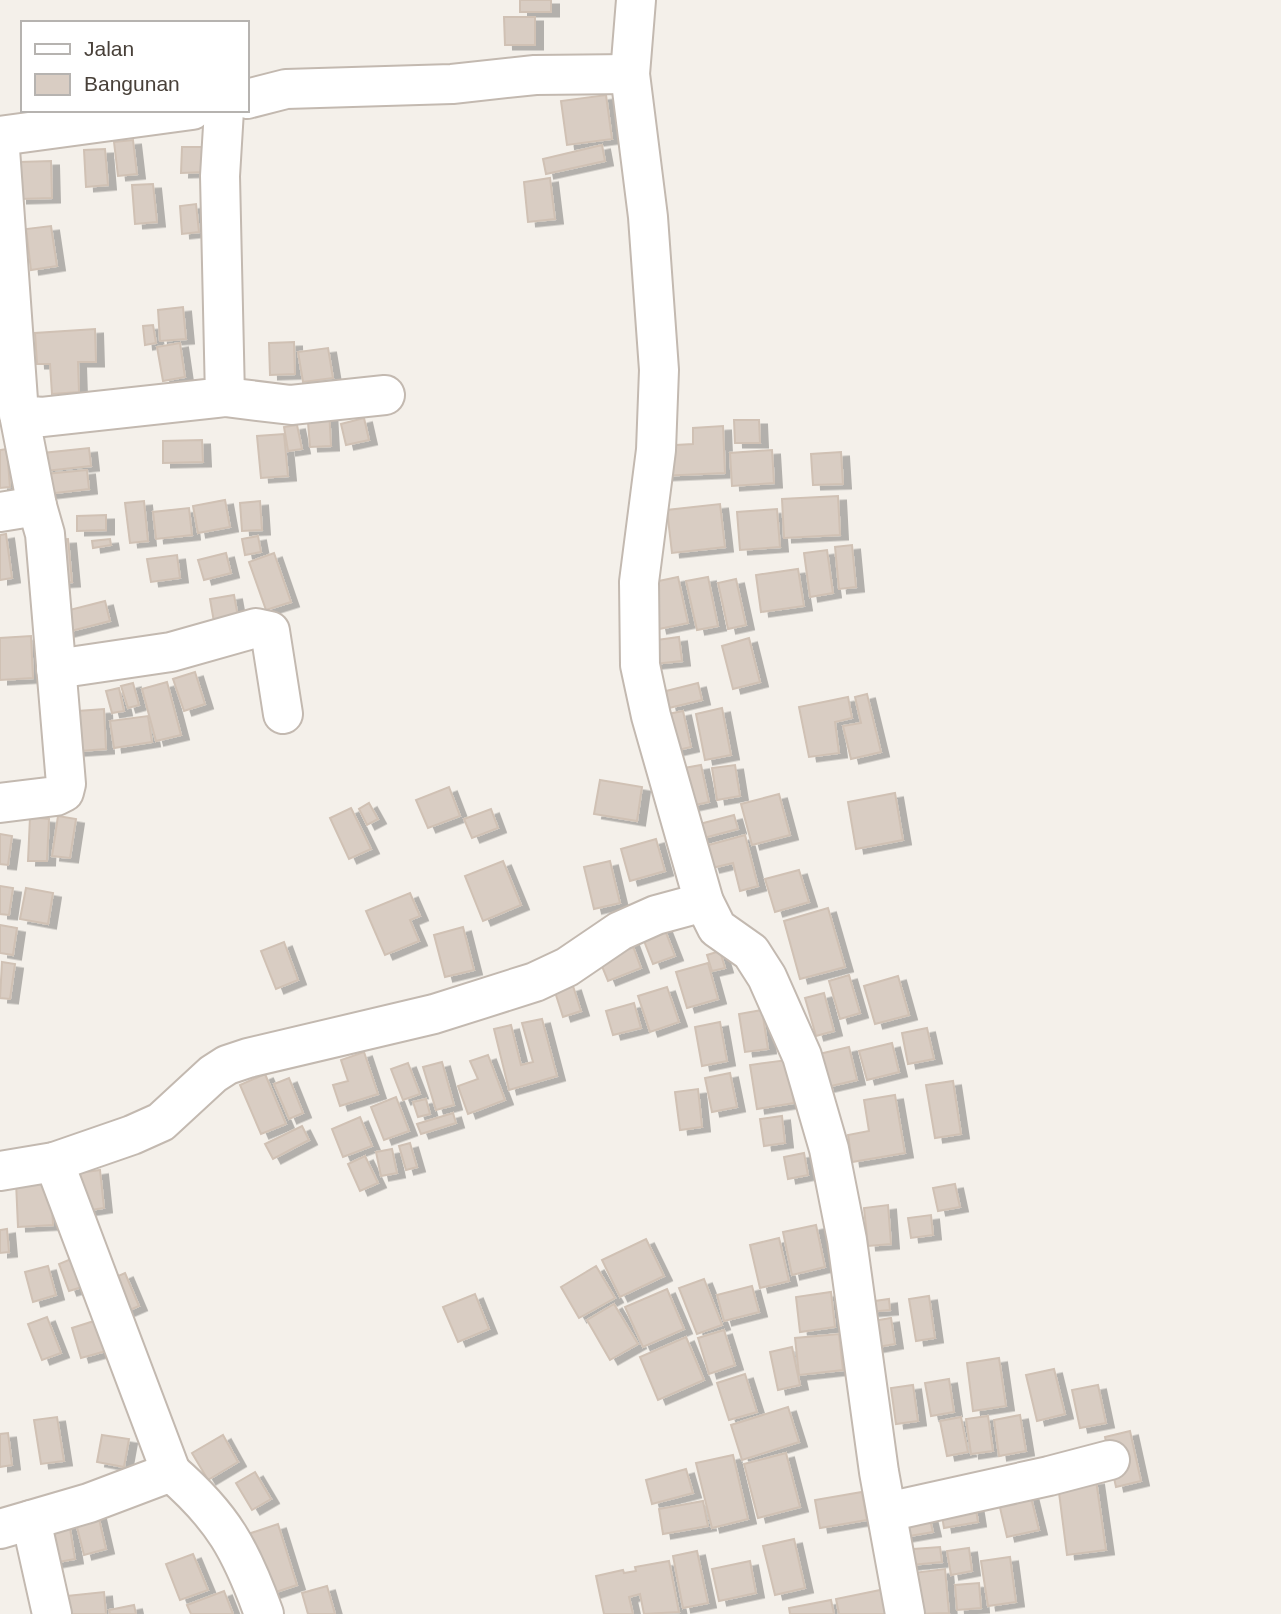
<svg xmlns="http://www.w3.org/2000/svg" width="1281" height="1614" font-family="Arial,sans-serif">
<defs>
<filter id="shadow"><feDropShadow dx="8" dy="4.5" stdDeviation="0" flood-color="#0004"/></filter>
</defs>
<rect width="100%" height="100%" fill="#f4f0ea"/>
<g fill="#d9cdc3" stroke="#d0c1b4" stroke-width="2" filter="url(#shadow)">
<rect x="520" y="0" width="31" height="12"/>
<path d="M504,17h31v28h-30z"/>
<path d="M606,95l6,44 -45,6 -6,-44z"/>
<path d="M133,140l4,34 -19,2 -4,-34z"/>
<path d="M602,145l3,16 -59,13 -3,-15z"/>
<path d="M182,147h25v25l-26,1z"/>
<path d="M105,149l3,36 -22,2 -2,-37z"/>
<path d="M51,161l1,37 -33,1v-37z"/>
<path d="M550,178l5,41 -27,3 -4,-40z"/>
<path d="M153,184l4,38 -22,2 -3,-39z"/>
<path d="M196,204l3,28 -17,2 -2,-28z"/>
<path d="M51,226l6,40 -26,4 -5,-41z"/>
<path d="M183,307l3,32 -26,2 -2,-31z"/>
<path d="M153,325l3,18 -11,2 -2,-19z"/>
<path d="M95,329l1,33h-18l1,30 -27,2 -2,-30h-13l-2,-31z"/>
<path d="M294,342l1,32 -25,1 -1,-32z"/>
<path d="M180,343l5,34 -22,4 -6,-34z"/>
<path d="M328,348l5,30 -30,4 -5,-30z"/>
<path d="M329,409l2,37 -21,1 -3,-37z"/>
<path d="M364,418l5,22 -23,5 -5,-21z"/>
<path d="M734,420h25l1,23h-25z"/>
<path d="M297,425l5,24 -14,2 -4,-24z"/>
<path d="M723,426l2,47 -66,3 -1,-30 35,-2v-16z"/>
<path d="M284,434l4,42 -27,2 -4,-42z"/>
<path d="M202,440l1,22 -40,1v-22z"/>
<path d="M89,448l2,18 -46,5 -2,-18z"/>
<path d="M7,449l3,38 -10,1v-38z"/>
<path d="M772,450l2,33 -42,3 -2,-33z"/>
<path d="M841,452l2,32 -30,1 -2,-31z"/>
<path d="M87,470l2,19 -42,5 -2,-20z"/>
<path d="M838,496l2,39 -56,3 -2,-39z"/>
<path d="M225,500l5,27 -32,6 -5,-27z"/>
<path d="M144,501l4,40 -18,2 -5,-40z"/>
<path d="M260,501l2,29 -20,1 -2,-28z"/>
<path d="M720,504l5,43 -53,6 -5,-43z"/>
<path d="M189,508l3,27 -36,4 -3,-27z"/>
<path d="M777,509l3,38 -40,3 -3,-38z"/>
<path d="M106,515v15l-29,1v-15z"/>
<path d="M6,534l6,44 -12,2v-45z"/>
<path d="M258,536l3,16 -16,3 -3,-16z"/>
<path d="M68,539l4,43 -15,1 -4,-43z"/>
<path d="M110,539l1,6 -18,3 -1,-7z"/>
<path d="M852,545l4,42 -17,2 -4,-42z"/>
<path d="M827,550l6,43 -23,4 -6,-44z"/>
<path d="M226,553l5,20 -27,7 -6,-20z"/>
<path d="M274,553l17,49 -25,8 -17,-48z"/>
<path d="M177,555l3,23 -29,4 -4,-23z"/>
<path d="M798,569l6,37 -43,6 -5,-37z"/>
<path d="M678,577l10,46 -29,6 -10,-46z"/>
<path d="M708,577l10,49 -21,4 -11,-49z"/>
<path d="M736,579l10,46 -18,4 -10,-46z"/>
<path d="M234,595l4,22 -24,5 -4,-23z"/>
<path d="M105,601l5,20 -47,12 -5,-20z"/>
<path d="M31,636l2,42 -33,2v-42z"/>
<path d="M679,637l3,24 -37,4 -3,-23z"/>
<path d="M749,638l11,44 -27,7 -11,-43z"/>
<path d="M195,672l10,32 -21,7 -11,-32z"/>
<path d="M167,682l14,53 -25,6 -14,-52z"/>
<path d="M133,683l6,22 -11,3 -7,-22z"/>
<path d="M698,683l4,17 -33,8 -3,-17z"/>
<path d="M119,688l5,23 -12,2 -6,-22z"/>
<path d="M867,694l14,58 -30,7 -8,-33 18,-3 -6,-26z"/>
<path d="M848,697l4,21 -17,4 4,31 -30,4 -10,-50z"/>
<path d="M722,708l9,47 -26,5 -9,-46z"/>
<path d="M104,709l2,40 -39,3 -3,-40z"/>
<path d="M683,711l8,36 -26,6 -7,-37z"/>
<path d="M148,716l4,26 -38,6 -4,-27z"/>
<path d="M701,765l8,37 -28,6 -8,-38z"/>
<path d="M735,765l5,31 -23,4 -5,-32z"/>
<path d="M600,780l42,7 -5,34 -43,-7z"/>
<path d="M449,787l11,29 -32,12 -12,-28z"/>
<path d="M895,793l8,47 -47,9 -8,-47z"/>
<path d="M779,794l11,41 -38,10 -11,-41z"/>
<path d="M369,803l9,16 -11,6 -8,-16z"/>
<path d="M351,808l20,41 -22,10 -19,-41z"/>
<path d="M491,809l7,19 -26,10 -8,-19z"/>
<path d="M734,815l4,14 -42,11 -4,-14z"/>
<path d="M58,816l18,3 -6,39 -18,-2z"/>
<path d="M30,817l19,2 -2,42h-19z"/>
<path d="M0,834l12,2 -4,29 -8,-1z"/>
<path d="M745,835l13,51 -18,5 -7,-28 -21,5 -7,-22z"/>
<path d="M656,839l9,32 -35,10 -9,-32z"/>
<path d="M503,861l18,44 -38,16 -18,-45z"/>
<path d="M610,861l10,42 -26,6 -10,-42z"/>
<path d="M799,870l10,32 -34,10 -10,-33z"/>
<path d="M0,886l13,2 -4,27 -9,-1z"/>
<path d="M26,888l27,5 -5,31 -28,-5z"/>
<path d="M410,893l10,23 -10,4 9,21 -34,14 -19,-44z"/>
<path d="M828,908l17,59 -45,12 -16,-58z"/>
<path d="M0,925l17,3 -4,27 -13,-2z"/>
<path d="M663,925l12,31 -22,8 -12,-31z"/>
<path d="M463,927l11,43 -29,7 -11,-42z"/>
<path d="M631,941l10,27 -33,13 -11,-27z"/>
<path d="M284,942l14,38 -22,9 -15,-38z"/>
<path d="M720,951l5,17 -13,3 -5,-16z"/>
<path d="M2,962l13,2 -5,35 -10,-1z"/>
<path d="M708,963l10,36 -31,9 -11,-36z"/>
<path d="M849,975l11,38 -20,6 -11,-38z"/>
<path d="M898,976l11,39 -34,9 -11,-38z"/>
<path d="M573,986l8,25 -18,6 -8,-25z"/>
<path d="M667,987l12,35 -29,10 -12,-36z"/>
<path d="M824,993l10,38 -18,5 -11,-38z"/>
<path d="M634,1003l7,25 -28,7 -7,-24z"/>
<path d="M762,1010l6,39 -23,3 -6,-38z"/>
<path d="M542,1019l15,57 -48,14 -15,-61 17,-4 10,40 12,-3 -11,-39z"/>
<path d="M720,1022l7,39 -25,5 -7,-39z"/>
<path d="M927,1028l7,31 -26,5 -6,-31z"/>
<path d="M892,1043l7,29 -32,8 -8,-29z"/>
<path d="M849,1047l8,33 -30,7 -8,-33z"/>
<path d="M364,1052l14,42 -38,12 -7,-21 15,-4 -7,-21z"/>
<path d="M488,1055l17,45 -37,14 -10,-28 20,-7 -8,-18z"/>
<path d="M787,1060l7,43 -37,6 -7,-44z"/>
<path d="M442,1062l12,43 -18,5 -13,-43z"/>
<path d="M408,1063l12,31 -17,6 -12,-31z"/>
<path d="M730,1073l7,34 -25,5 -7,-34z"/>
<path d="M265,1074l21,50 -25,10 -21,-49z"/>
<path d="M289,1078l14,35 -14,6 -15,-35z"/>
<path d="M953,1081l8,53 -26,4 -9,-53z"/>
<path d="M698,1089l4,38 -22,3 -5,-38z"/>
<path d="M895,1095l10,58 -53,9 -4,-27 21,-4 -5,-31z"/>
<path d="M396,1097l13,34 -25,9 -13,-33z"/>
<path d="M426,1099l4,15 -12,3 -5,-15z"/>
<path d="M453,1113l3,10 -35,11 -4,-10z"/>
<path d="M782,1116l3,27 -21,3 -4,-27z"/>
<path d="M360,1117l12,29 -29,11 -11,-28z"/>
<path d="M302,1126l7,14 -36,19 -8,-15z"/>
<path d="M410,1143l7,24 -11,3 -7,-24z"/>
<path d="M392,1149l5,24 -16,3 -5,-24z"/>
<path d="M804,1153l4,22 -20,4 -4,-22z"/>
<path d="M365,1156l13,27 -18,8 -12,-27z"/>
<path d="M100,1170l4,38 -20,3 -5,-38z"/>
<path d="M51,1180l2,45 -35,2 -2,-45z"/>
<path d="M955,1184l5,23 -22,4 -5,-23z"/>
<path d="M888,1205l3,39 -23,2 -4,-38z"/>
<path d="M931,1215l2,20 -22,3 -3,-20z"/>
<path d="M816,1225l9,42 -33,8 -9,-43z"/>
<path d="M7,1229l2,23 -9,1v-23z"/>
<path d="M779,1238l10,43 -29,7 -10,-43z"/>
<path d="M646,1239l18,37 -44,21 -18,-37z"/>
<path d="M71,1259l11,28 -13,4 -10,-27z"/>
<path d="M48,1266l8,29 -23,7 -8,-30z"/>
<path d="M596,1266l19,32 -36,20 -18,-31z"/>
<path d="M125,1273l14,33 -23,10 -14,-33z"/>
<path d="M704,1279l18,46 -25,9 -18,-46z"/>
<path d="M752,1286l7,26 -35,9 -7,-26z"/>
<path d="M667,1289l17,40 -41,18 -18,-40z"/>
<path d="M831,1292l4,35 -35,5 -4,-35z"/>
<path d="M475,1294l14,35 -31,13 -15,-35z"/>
<path d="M929,1296l6,42 -19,3 -7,-42z"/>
<path d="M889,1299l1,11 -23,2v-10z"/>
<path d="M614,1304l24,40 -28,16 -23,-40z"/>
<path d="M47,1317l14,36 -19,7 -14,-36z"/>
<path d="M891,1318l4,26 -23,4 -5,-26z"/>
<path d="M97,1320l9,31 -25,7 -9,-30z"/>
<path d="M724,1330l11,35 -26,9 -11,-36z"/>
<path d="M839,1334l4,36 -44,5 -4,-37z"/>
<path d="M686,1337l18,43 -46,20 -18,-43z"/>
<path d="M792,1347l8,38 -22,5 -8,-38z"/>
<path d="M999,1358l7,48 -33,5 -6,-48z"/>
<path d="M1054,1369l11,45 -28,7 -11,-46z"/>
<path d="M745,1374l12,38 -28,8 -12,-37z"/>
<path d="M949,1379l5,33 -23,4 -6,-33z"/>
<path d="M913,1385l5,36 -22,3 -5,-36z"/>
<path d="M1098,1385l8,38 -26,5 -8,-38z"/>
<path d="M788,1407l11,35 -57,18 -11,-35z"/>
<path d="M1020,1415l6,36 -27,5 -5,-36z"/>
<path d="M988,1416l5,35 -22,3 -5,-35z"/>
<path d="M57,1417l7,44 -23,3 -7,-44z"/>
<path d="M961,1417l7,35 -21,4 -7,-35z"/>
<path d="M1130,1431l11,50 -25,6 -11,-50z"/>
<path d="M8,1433l4,32 -12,2v-33z"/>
<path d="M102,1435l27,4 -5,28 -27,-5z"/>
<path d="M223,1435l15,27 -30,18 -16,-27z"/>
<path d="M786,1453l14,54 -42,11 -14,-54z"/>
<path d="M733,1455l15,64 -36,9 -16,-65z"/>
<path d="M686,1469l7,24 -41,11 -6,-24z"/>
<path d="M255,1472l16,27 -19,11 -16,-27z"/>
<path d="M1096,1480l10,70 -39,5 -9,-70z"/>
<path d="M1029,1489l10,41 -32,7 -10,-42z"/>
<path d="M862,1492l5,28 -47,8 -5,-28z"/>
<path d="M974,1497l4,25 -34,6 -4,-24z"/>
<path d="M703,1501l5,25 -45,8 -4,-25z"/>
<path d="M96,1506l10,43 -22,6 -11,-44z"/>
<path d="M928,1511l5,21 -35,6 -4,-21z"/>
<path d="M68,1516l7,43 -22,4 -7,-43z"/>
<path d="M278,1524l19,61 -33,11 -19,-61z"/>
<path d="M794,1539l11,49 -30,7 -12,-49z"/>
<path d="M940,1547l2,15 -41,4 -1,-16z"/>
<path d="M969,1548l3,23 -21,4 -4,-24z"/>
<path d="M697,1551l11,52 -25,5 -10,-52z"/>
<path d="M193,1554l15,36 -28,10 -14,-36z"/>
<path d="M1010,1557l6,45 -28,4 -7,-45z"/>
<path d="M669,1561l10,51 -35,2 -4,-20 -11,3 4,17h-29l-8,-38 27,-6 1,3 12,-2 -1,-4z"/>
<path d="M750,1561l6,32 -37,8 -7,-32z"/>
<path d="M945,1569l4,44 -31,1 -5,-41z"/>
<path d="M979,1583l2,25 -24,2 -2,-25z"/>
<path d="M327,1586l8,28h-27l-6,-21z"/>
<path d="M890,1588l5,26h-56l-3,-15z"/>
<path d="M224,1591l9,23h-42l-4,-9z"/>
<path d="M104,1592l2,22h-47l-1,-17z"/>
<path d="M831,1600l3,14h-44l-1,-6z"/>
<path d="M134,1605l2,9h-26l-1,-4z"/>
</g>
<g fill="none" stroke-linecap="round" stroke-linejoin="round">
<defs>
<g id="minor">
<path d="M636,0l-6,74 18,143 11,153 -3,80 -17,132 1,83 11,51 53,186 13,26 34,24 16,25 35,79 27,93 18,91 32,232 26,142"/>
<path d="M247,99l39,-10 166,-5 83,-9 95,-1"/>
<path d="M0,136l192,-26"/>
<path d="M0,149l19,265 23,3 174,-19 9,-1 -5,-221 4,-66"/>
<path d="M225,397l66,8 94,-10"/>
<path d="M19,414l18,92"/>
<path d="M0,512l37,-6 8,28 21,250 -2,8 -8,4 -56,7"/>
<path d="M56,669l115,-17 85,-24 14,3 13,83"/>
<path d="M54,1162l117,310"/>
<path d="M0,1171l54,-9 78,-27 29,-13 52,-48 14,-9 21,-7 186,-44 101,-32 32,-15 53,-36 36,-16 48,-13"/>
<path d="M887,1512l162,-36 61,-16"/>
<path d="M31,1520l21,94"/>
<path d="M0,1529l89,-26 82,-31c52,45 70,78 93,142"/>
</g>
</defs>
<use href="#minor" stroke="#c3b9b0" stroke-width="42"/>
<use href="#minor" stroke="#fff" stroke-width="38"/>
</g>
<rect x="21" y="21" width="228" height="91" fill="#ffffff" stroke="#b6b3b0" stroke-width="2"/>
<rect x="35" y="44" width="35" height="10" fill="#ffffff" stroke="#b6b3b0" stroke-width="2"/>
<text x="84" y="56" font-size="21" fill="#484039">Jalan</text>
<rect x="35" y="74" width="35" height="21" fill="#d9cdc3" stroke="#b6b3b0" stroke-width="2"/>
<text x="84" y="91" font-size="21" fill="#484039">Bangunan</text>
</svg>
